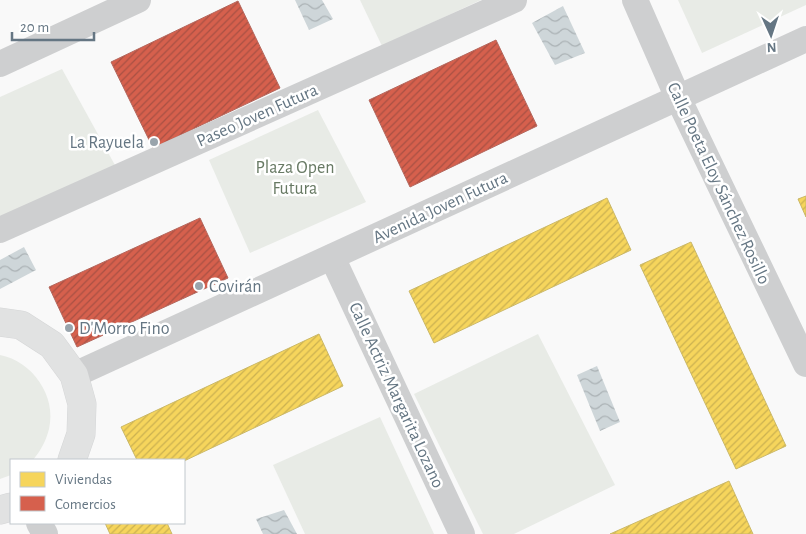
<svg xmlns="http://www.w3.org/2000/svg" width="806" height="534" font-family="'Alegreya Sans',sans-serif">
<defs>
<pattern id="water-waves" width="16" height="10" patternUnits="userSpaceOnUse" patternTransform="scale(1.25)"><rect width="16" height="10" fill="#ced6d9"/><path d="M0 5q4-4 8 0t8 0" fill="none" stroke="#abb2b5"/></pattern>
<pattern id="homes-hatch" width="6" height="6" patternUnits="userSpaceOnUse" patternTransform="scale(1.25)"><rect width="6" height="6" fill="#f6d55c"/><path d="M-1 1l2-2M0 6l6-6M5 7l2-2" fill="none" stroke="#cbb151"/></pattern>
<pattern id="shops-hatch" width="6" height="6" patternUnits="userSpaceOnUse" patternTransform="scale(1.25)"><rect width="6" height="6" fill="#d6604d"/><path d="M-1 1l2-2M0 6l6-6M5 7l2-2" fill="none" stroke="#a85144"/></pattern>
</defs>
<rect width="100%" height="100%" fill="#f9f9f9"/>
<g fill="#e8ebe6">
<path d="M360,0h121l-99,46z"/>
<path d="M678,0h128v5l-104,48z"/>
<path d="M62,69l54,98 -116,54v-124z"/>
<path d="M318,110l48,92 -116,51 -41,-93z"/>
<path d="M538,334l77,151 -101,49h-31l-69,-140z"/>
<path d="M0,355c32,6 57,41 49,74 -3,12 -8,21 -16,31h-22v15l-11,4z"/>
<path d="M380,417l54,117h-129l-32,-69z"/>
</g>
<g fill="url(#water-waves)">
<path d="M295,0h27l11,19 -24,11z"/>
<path d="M563,6l22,47 -30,12 -23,-42z"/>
<path d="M24,247l12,23 -36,19v-29z"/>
<path d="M597,366l23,56 -20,9 -23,-56z"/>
<path d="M284,510l13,24h-34l-7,-15z"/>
</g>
<g fill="url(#homes-hatch)" stroke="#cab868">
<path d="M806,196v21l-8,-18z"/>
<path d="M607,198l24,52 -197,93 -25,-52z"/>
<path d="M691,242l95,204 -50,23 -96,-204z"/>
<path d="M319,334l24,52 -159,75 -47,-1 -16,-33z"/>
<path d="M729,481l24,53h-143z"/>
<path d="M105,523h62l5,11h-62z"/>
</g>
<g fill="url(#shops-hatch)" stroke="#b4675d">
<path d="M238,1l42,87 -127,60 -42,-86z"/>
<path d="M496,40l41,86 -127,61 -41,-87z"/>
<path d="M200,218l28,60 -151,69 -28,-60z"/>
</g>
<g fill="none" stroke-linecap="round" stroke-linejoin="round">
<defs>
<g id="secondary">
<path d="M0,322l21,3 31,20 22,30 8,29 -1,30 -9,26"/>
<path d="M0,510l11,-3"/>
</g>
</defs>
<use href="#secondary" stroke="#d5d6d7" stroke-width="29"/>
<g stroke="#cecfd0" stroke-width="26">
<path d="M635,0l43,98 128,266"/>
<path d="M0,64l138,-64"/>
<path d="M0,230l514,-230"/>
<path d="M332,257l130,277"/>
<path d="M74,375l732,-336"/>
<path d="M39,523l6,11"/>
</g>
<use href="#secondary" stroke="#e1e2e2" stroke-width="28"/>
</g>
<g fill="#99a4ac" stroke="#fff" stroke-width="2">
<circle cx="154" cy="142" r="5"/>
<circle cx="199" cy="286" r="5"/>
<circle cx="69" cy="328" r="5"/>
</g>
<g text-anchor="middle" stroke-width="5" stroke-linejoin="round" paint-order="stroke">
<g font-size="18" fill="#657683" stroke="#fff">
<text transform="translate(257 115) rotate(-24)" y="6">Paseo Joven Futura</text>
<text transform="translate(719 183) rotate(65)" y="6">Calle Poeta Eloy Sánchez Rosillo</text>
<text transform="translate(440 207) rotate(-25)" y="6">Avenida Joven Futura</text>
<text transform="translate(397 395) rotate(65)" y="6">Calle Actriz Margarita Lozano</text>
</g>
<g font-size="18" fill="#657683" stroke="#fff" text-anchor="start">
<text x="144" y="148" text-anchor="end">La Rayuela</text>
<text x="209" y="292">Covirán</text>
<text x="79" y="334">D'Morro Fino</text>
</g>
<g font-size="18" fill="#687a64" stroke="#fff">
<text x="295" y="173">Plaza Open<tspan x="295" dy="21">Futura</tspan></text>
</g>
</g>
<rect x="10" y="459" width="175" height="65" fill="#ffffff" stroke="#c1c8cd"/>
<rect x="20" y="472" width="25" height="15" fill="#f6d55c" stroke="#c1c8cd"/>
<text x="55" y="484" font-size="15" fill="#657683">Viviendas</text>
<rect x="20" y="496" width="25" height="15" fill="#d6604d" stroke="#c1c8cd"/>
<text x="55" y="509" font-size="15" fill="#657683">Comercios</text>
<g transform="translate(771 35) rotate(177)" stroke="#ffffff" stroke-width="4" paint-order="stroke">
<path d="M0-4L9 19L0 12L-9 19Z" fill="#657683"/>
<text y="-8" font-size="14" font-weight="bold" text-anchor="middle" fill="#657683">N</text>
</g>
<path d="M12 32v8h82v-8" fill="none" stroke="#657683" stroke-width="2.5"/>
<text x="20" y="32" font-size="15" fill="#657683" stroke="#ffffff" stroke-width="4" paint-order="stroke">20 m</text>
</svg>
